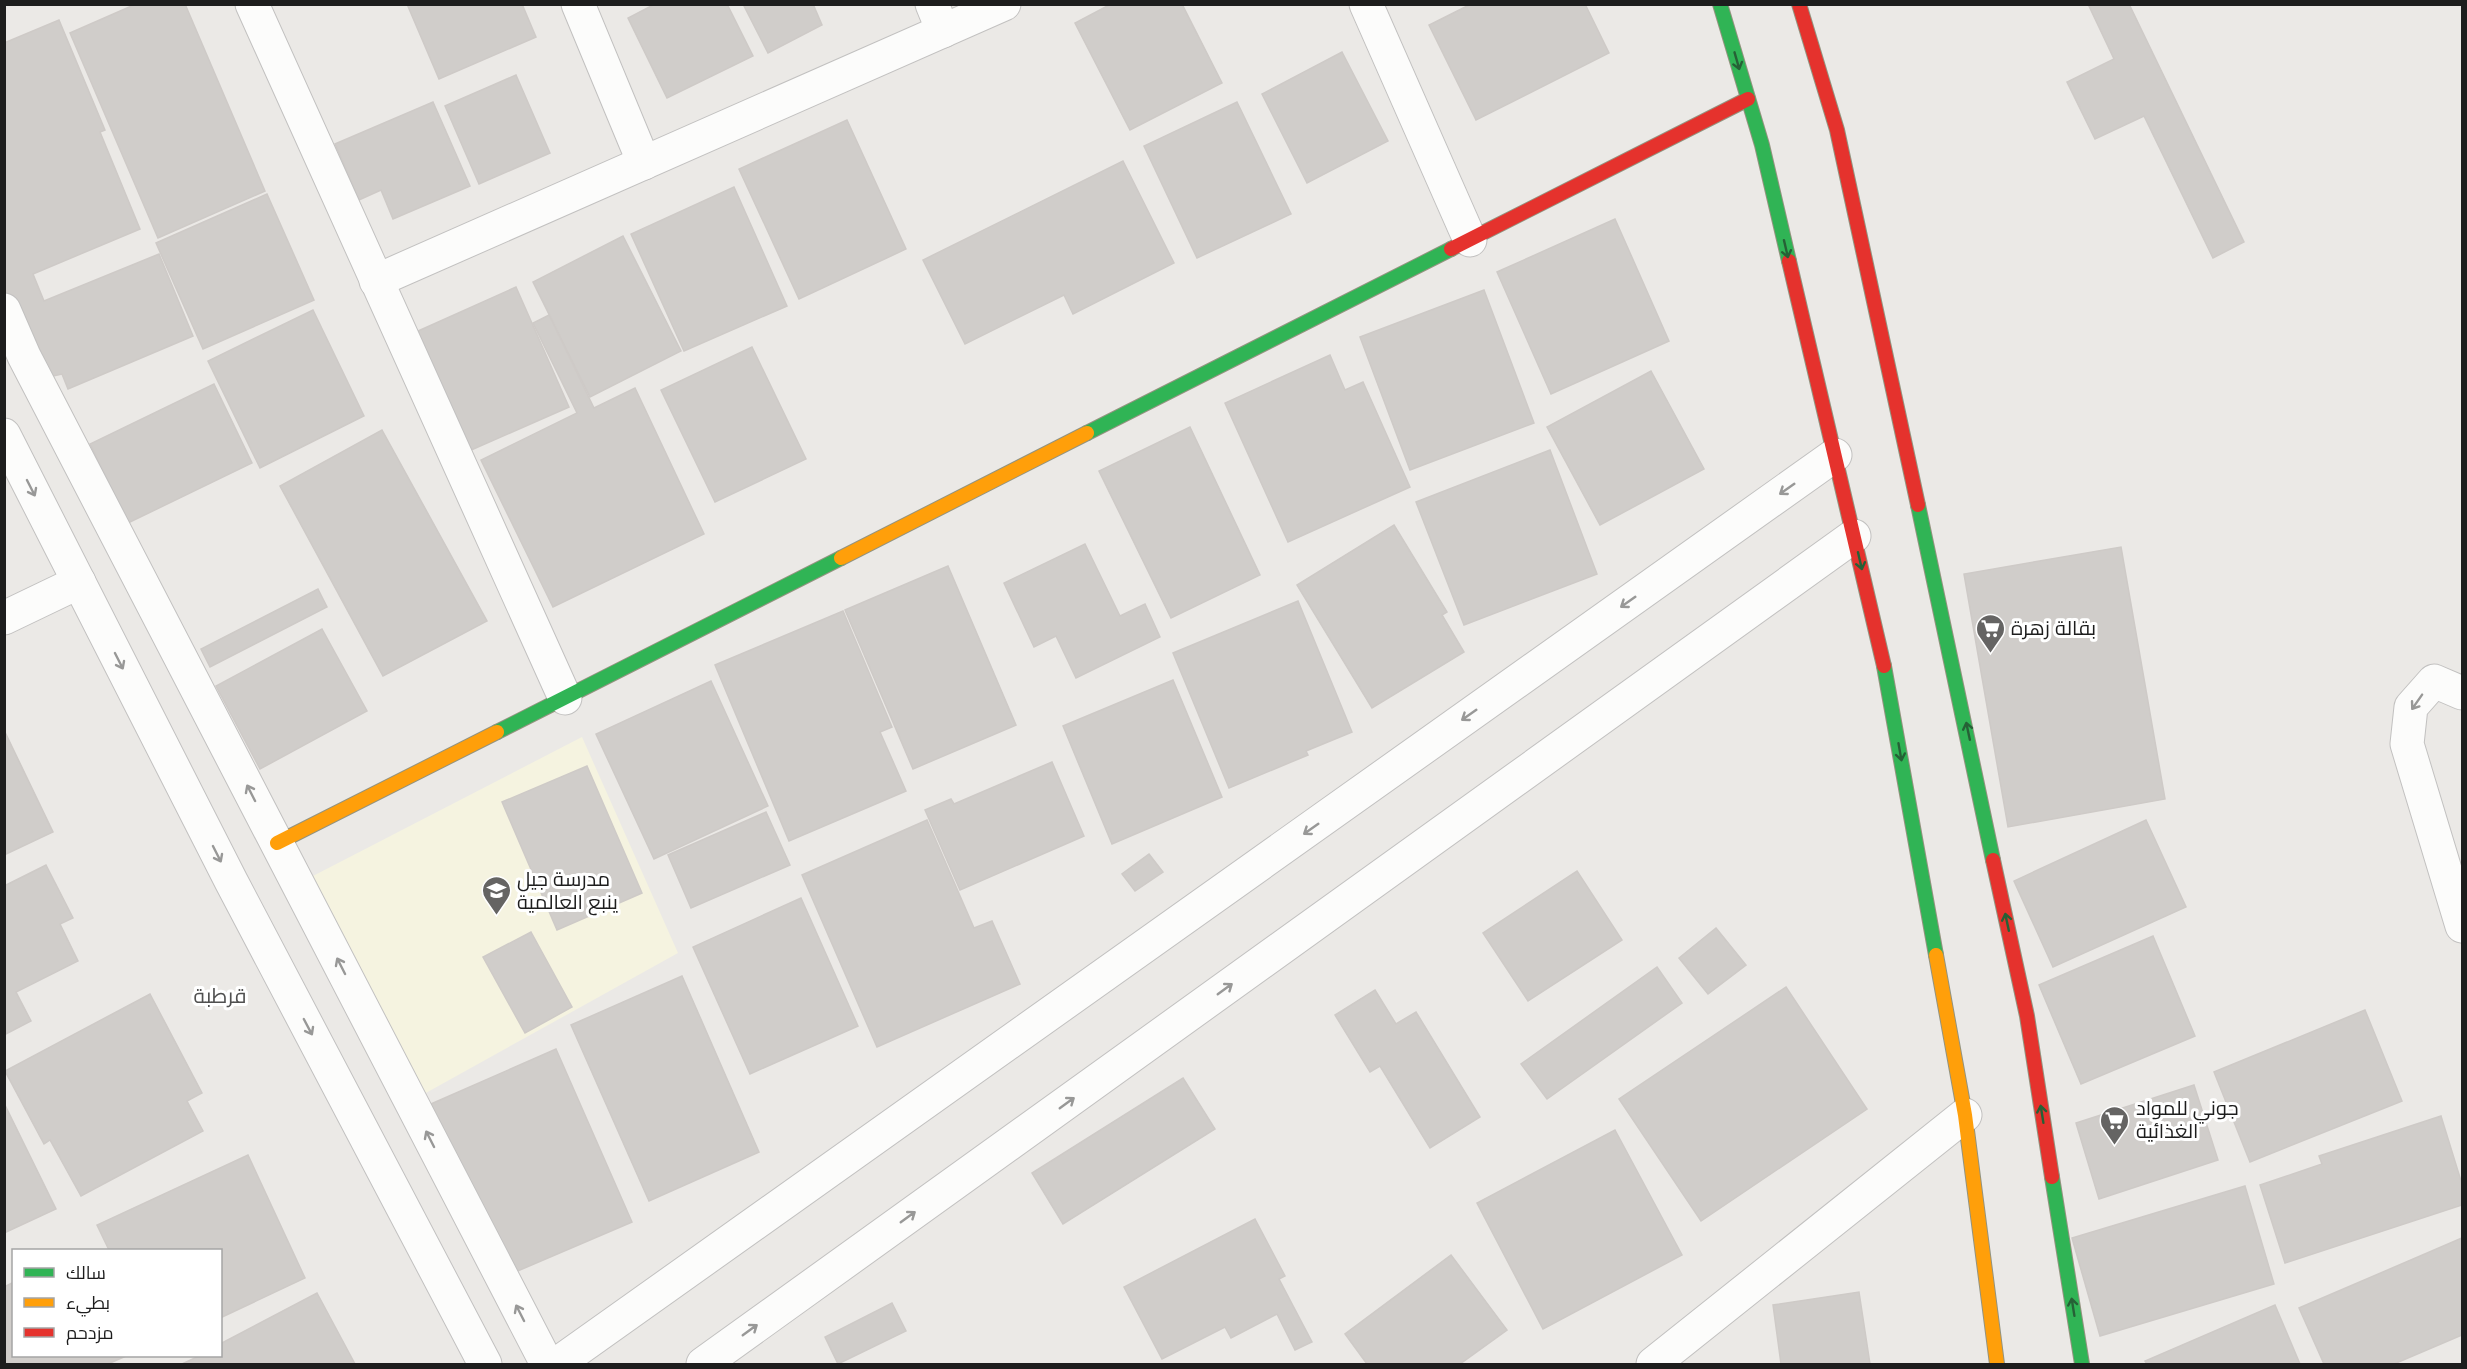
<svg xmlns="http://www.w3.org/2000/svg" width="2467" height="1369" font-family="Lato,Cairo,sans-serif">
<rect width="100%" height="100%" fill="#ebe9e6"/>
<path fill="#f5f3e0" d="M582,737l96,216 -254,141 -113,-217z"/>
<g fill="#d0cdca" stroke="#cecac7" stroke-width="1.5">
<path d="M136,4h49l80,187 -107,47 -88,-205z"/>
<path d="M407,4h115l14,33 -97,42z"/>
<path d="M655,4h72l26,52 -86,42 -39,-80z"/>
<path d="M743,4h70l9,21 -54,28z"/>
<path d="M1111,4h71l40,79 -92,47 -55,-107z"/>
<path d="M1471,4h114l24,49 -133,67 -47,-95z"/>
<path d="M2088,4h41l115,238 -31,16 -69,-142 -49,23 -28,-57 47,-23z"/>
<path d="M59,20l46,110 -5,2 40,97 -107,45 11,27 115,-47 34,82 -125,53 -6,-15 -22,5 -36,-87v-249z"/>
<path d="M1342,52l46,89 -81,42 -45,-89z"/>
<path d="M516,75l34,78 -71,31 -34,-78z"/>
<path d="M433,102l37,84 -77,33 -12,-29 -22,10 -24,-56z"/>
<path d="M1237,102l54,112 -94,44 -53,-112z"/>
<path d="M847,120l59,129 -107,50 -60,-130z"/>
<path d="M1123,161l51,102 -101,51 -9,-19 -99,49 -42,-84z"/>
<path d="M734,187l53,119 -103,45 -53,-117z"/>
<path d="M267,194l47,106 -111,49 -47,-106z"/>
<path d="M1615,219l54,122 -118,53 -54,-122z"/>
<path d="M623,236l58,115 -91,46 -57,-115z"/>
<path d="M516,287l53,120 -100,44 -53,-119z"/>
<path d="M1484,290l50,133 -124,47 -50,-133z"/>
<path d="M313,310l51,106 -104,52 -52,-107z"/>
<path d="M549,315l45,93 41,-20 69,146 -151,73 -72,-147 96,-47 -44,-90z"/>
<path d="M752,347l54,112 -91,43 -54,-112z"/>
<path d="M1330,355l15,35 18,-8 47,105 -122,55 -63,-139z"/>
<path d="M1651,371l53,98 -104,56 -53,-98z"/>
<path d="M214,384l38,79 -124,60 -38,-79z"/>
<path d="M1190,427l70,148 -89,43 -72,-147z"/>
<path d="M382,430l105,191 -104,55 -103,-190z"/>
<path d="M1550,450l47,124 -133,51 -48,-123z"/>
<path d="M1394,525l53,87 -5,3 22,37 -92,56 -75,-123z"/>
<path d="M1085,544l35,72 25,-12 15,33 -84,41 -20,-42 -22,11 -30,-64z"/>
<path d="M2121,547l44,252 -157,28 -44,-253z"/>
<path d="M948,566l68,159 -103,44 -68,-159z"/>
<path d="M318,589l9,18 -117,60 -9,-18z"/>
<path d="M1298,601l54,131 -46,19 2,4 -79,33 -56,-135z"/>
<path d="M843,611l49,116 -12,5 26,59 -117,50 -74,-176z"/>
<path d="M322,629l45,82 -107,58 -44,-83z"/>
<path d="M1173,680l49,117 -110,47 -49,-118z"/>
<path d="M711,681l57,125 -114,53 -58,-125z"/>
<path d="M4,730l49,102 -49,23z"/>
<path d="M1052,762l32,74 -124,54 -35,-80 26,-11 3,5z"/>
<path d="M587,766l55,127 -85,37 -55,-128z"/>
<path d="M766,812l24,53 -99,43 -23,-53z"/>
<path d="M927,820l47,108 18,-7 28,63 -143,63 -75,-172z"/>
<path d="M2146,820l40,87 -133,60 -39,-86z"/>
<path d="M1149,854l14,18 -28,19 -13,-17z"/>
<path d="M46,865l27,53 -13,6 18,37 -62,31 15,29 -27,14v-149z"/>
<path d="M1577,871l45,69 -94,61 -45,-68z"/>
<path d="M801,898l57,128 -108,48 -57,-127z"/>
<path d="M1716,928l30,37 -38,29 -29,-36z"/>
<path d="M531,932l41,75 -47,26 -42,-76z"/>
<path d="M2153,936l42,100 -114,48 -42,-99z"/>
<path d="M1657,967l25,36 -135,96 -26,-35z"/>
<path d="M682,976l77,176 -110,49 -78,-176z"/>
<path d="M1786,987l81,122 -166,112 -82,-122z"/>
<path d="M1375,990l21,34 20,-12 64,105 -50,31 -50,-82 -10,6 -35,-57z"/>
<path d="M150,994l52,99 -15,8 16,30 -122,65 -31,-56 -6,4 -39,-73z"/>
<path d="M2365,1010l37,91 -152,61 -36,-90z"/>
<path d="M556,1049l76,173 -126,54 -75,-172z"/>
<path d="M1183,1078l32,51 -152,95 -31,-51z"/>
<path d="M2194,1085l24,75 -119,39 -23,-76z"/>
<path d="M4,1103l52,106 -52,24z"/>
<path d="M2441,1116l21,68v21l-177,58 -25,-78 62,-21 -3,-8z"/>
<path d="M1615,1130l67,125 -139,74 -66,-126z"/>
<path d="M248,1155l57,123 -85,40v-68h-111l-12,-25z"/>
<path d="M2245,1186l29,98 -174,52 -28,-98z"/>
<path d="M1255,1219l30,57 -6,3 33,63 -17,8 -18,-36 -46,24 -6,-11 -63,32 -38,-72z"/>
<path d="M2462,1238v97l-68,29h-70l-25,-56z"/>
<path d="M1451,1255l56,75 -47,34h-93l-22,-30z"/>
<path d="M14,1282v74h112l-18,8h-104v-77z"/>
<path d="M1859,1292l11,72h-89l-8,-59z"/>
<path d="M317,1293l38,71h-173l17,-8h21v-12z"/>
<path d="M892,1303l14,28 -68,33 -13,-27z"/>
<path d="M2275,1305l25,59h-153l-2,-3z"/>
</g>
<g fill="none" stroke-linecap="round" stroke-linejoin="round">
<defs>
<g id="street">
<path d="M252,4l313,694"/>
<path d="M578,4l66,159"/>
<path d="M932,4l11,27"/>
<path d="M1366,4l104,236"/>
<path d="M376,281l628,-277"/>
<path d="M4,310l20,46 523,1008"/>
<path d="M4,435l227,446 254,483"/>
<path d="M4,618l75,-36"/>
<path d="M2462,693l-28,-12 -23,26 -4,37 55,182"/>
<path d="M557,1364l1278,-909"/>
<path d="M703,1364l1151,-828"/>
<path d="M1653,1364l312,-249"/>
</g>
<g id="fast">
<path d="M1720,4l42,141 27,116"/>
<path d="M1087,433l364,-184"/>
<path d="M1918,505l75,355"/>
<path d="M1884,666l52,289"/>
<path d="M497,732l344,-174"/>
<path d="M2052,1177l30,187"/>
</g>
<g id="slow">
<path d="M841,558l246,-125"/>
<path d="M277,843l220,-111"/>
<path d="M1936,955l29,160 32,249"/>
</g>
<g id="jam">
<path d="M1799,4l38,126 81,375"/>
<path d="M1451,249l297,-150"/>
<path d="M1789,261l95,405"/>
<path d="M1993,860l34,156 25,161"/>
</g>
</defs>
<use href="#street" stroke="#c2c1c0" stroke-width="35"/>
<use href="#fast" stroke="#93937f" stroke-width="16"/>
<use href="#slow" stroke="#93937f" stroke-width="16"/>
<use href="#jam" stroke="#93937f" stroke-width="16"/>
<use href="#street" stroke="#fcfcfb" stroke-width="33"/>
<use href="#fast" stroke="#30b455" stroke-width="14"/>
<use href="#slow" stroke="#ff9f0a" stroke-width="14"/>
<use href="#jam" stroke="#e5322d" stroke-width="14"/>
</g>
<defs><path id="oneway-shaft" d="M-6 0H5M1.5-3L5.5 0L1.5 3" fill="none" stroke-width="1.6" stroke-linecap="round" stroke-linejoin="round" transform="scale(1.5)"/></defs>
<g stroke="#266136">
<use href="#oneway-shaft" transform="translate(1737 61) rotate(74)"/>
<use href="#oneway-shaft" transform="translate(1786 249) rotate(77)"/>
<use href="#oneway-shaft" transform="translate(1860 561) rotate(77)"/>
<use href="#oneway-shaft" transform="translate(1968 731) rotate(-102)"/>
<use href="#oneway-shaft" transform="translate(1900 752) rotate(80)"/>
<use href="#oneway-shaft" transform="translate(2007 922) rotate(-102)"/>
<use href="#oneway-shaft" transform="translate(2042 1114) rotate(-99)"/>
<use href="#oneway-shaft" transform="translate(2073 1307) rotate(-99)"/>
</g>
<g stroke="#989897">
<use href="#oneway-shaft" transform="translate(31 488) rotate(63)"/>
<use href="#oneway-shaft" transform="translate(1787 489) rotate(145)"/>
<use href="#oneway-shaft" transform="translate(1628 602) rotate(145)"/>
<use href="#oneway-shaft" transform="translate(119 661) rotate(63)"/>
<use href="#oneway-shaft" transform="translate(2417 702) rotate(125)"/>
<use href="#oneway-shaft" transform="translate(1469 715) rotate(145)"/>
<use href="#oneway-shaft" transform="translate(251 793) rotate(-117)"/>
<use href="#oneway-shaft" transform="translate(1311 829) rotate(145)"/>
<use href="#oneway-shaft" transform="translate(217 854) rotate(63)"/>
<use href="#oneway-shaft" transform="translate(341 966) rotate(-117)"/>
<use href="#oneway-shaft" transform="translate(1225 989) rotate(-36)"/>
<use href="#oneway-shaft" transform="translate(308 1027) rotate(62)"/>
<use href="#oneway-shaft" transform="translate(1067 1103) rotate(-36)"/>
<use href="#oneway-shaft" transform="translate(430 1139) rotate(-117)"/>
<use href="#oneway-shaft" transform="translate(908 1217) rotate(-36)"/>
<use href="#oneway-shaft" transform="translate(520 1313) rotate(-117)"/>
<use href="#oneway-shaft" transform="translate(750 1330) rotate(-36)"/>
</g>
<defs>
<symbol id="supermarket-pin" viewBox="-11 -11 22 30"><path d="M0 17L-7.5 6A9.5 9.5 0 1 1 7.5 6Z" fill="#656463" stroke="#fff"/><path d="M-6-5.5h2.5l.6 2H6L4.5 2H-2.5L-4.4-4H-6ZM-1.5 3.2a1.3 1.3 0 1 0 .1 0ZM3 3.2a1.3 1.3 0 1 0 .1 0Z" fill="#fff"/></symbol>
<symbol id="school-pin" viewBox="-11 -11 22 30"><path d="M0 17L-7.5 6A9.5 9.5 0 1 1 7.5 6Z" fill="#656463" stroke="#fff"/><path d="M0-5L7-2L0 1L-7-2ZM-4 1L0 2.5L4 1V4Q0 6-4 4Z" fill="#fff"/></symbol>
</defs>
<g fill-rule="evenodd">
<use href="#supermarket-pin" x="1974" y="612" width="33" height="45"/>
<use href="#school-pin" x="480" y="874" width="33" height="45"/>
<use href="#supermarket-pin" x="2098" y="1104" width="33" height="45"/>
</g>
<g text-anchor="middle" stroke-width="6" stroke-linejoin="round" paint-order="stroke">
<g font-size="20" fill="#1d1d1d" stroke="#fff" text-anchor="start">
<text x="2011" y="635">بقالة زهرة</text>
<text x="517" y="886">مدرسة جيل<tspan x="517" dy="23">ينبع العالمية</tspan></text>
<text x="2136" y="1115">جوني للمواد<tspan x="2136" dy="23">الغذائية</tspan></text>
</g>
<g font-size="21" fill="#505050" stroke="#fff">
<text x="220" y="1003">قرطبة</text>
</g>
</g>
<rect width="2467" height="1369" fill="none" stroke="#1d1d1d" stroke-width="12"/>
<rect x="12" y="1249" width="210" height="108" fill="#ffffff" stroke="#a5a5a5" stroke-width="1.5"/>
<rect x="24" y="1268" width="30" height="9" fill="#30b455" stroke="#a5a5a5" stroke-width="1.5"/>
<text x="66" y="1279" font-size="18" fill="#1d1d1d">سالك</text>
<rect x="24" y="1298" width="30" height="9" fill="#ff9f0a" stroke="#a5a5a5" stroke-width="1.5"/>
<text x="66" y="1309" font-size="18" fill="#1d1d1d">بطيء</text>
<rect x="24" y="1328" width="30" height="9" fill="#e5322d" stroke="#a5a5a5" stroke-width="1.5"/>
<text x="66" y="1339" font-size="18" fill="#1d1d1d">مزدحم</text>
</svg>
